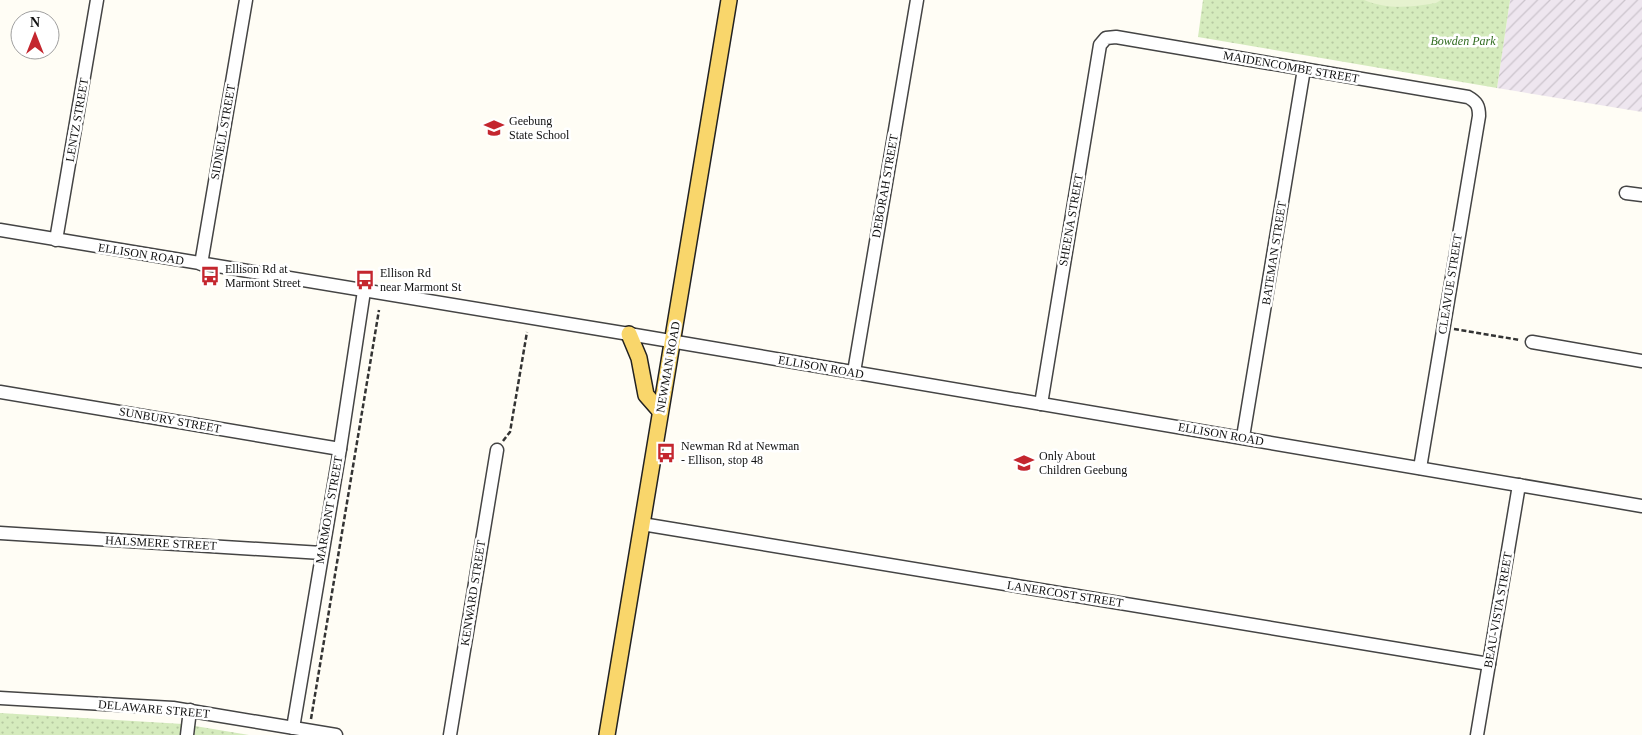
<svg xmlns="http://www.w3.org/2000/svg" width="1642" height="735" font-family="'Times New Roman',serif">
<defs>
<pattern id="industrial-furrows" width="10" height="10" patternUnits="userSpaceOnUse" patternTransform="scale(1.25)"><rect width="10" height="10" fill="#eee6ef"/><path d="M-1 1l2-2M0 10L10 0M9 11l2-2" fill="none" stroke="#cbc4cc"/></pattern>
<pattern id="park-dots" width="8" height="8" patternUnits="userSpaceOnUse" patternTransform="scale(1.25)"><rect width="8" height="8" fill="#d5ebbd"/><path d="M2 2h.1M6 6h.1" fill="none" stroke="#b6c8a1" stroke-width="1.8" stroke-linecap="round"/></pattern>
</defs>
<rect width="100%" height="100%" fill="#fffdf5"/>
<path fill="url(#industrial-furrows)" d="M1510,0h132v112l-145,-24z"/>
<g fill="url(#park-dots)">
<path d="M1203,0h307l-13,88 -299,-51z"/>
<path d="M0,713l183,11 66,11h-249z"/>
</g>
<path fill="#e6f2cf" d="M1364,0h77l-5,3c-25,4 -48,7 -72,-3z"/>
<g fill="none" stroke-linecap="round" stroke-linejoin="round">
<defs>
<g id="minor">
<path d="M1626,193l16,2"/>
<path d="M0,230l629,104 1013,172"/>
<path d="M56,240l41,-240"/>
<path d="M201,264l45,-264"/>
<path d="M1532,342l110,19"/>
<path d="M854,372l63,-372"/>
<path d="M0,392l340,57"/>
<path d="M1041,404l59,-359 6,-7 10,-1 352,60c9,5 11,9 11,19l-59,352"/>
<path d="M1243,437l61,-368"/>
<path d="M642,524l847,140"/>
<path d="M0,533l322,20"/>
<path d="M0,698l173,10 163,27"/>
<path d="M293,728l47,-279 24,-158"/>
<path d="M187,735l3,-25"/>
<path d="M450,735l47,-285"/>
<path d="M1477,735l42,-250"/>
</g>
<g id="major">
<path d="M629,334l10,24 7,37 14,16"/>
<path d="M607,735l122,-735"/>
</g>
</defs>
<use href="#minor" stroke="#444" stroke-width="15"/>
<use href="#major" stroke="#222" stroke-width="18"/>
<g stroke="#333" stroke-width="2.5" stroke-dasharray="5 2.5" stroke-linecap="butt">
<path d="M1454,329l66,11"/>
<path d="M503,441l7,-9 17,-100"/>
<path d="M311,719l68,-409"/>
</g>
<use href="#minor" stroke="#fff" stroke-width="12"/>
<use href="#major" stroke="#f9d66b" stroke-width="15"/>
</g>
<defs>
<symbol id="school-bare" viewBox="-9 -9 18 18"><path d="M0-5L7-2L0 1L-7-2ZM-4 1L0 2.5L4 1V4Q0 6-4 4Z" fill="#c4262e" stroke="#fff" stroke-width="2.5" paint-order="stroke"/></symbol>
<symbol id="bus-bare" viewBox="-9 -9 18 18"><path d="M-5-6H5V4H4V6H2V4H-2V6H-4V4H-5ZM-3.5-4V0h7V-4ZM-3.5 1.2v1.5H-2V1.2ZM2 1.2v1.5H3.5V1.2Z" fill="#c4262e" stroke="#fff" stroke-width="2.5" paint-order="stroke"/></symbol>
</defs>
<g fill-rule="evenodd">
<use href="#school-bare" x="480" y="114" width="28" height="28"/>
<use href="#bus-bare" x="196" y="262" width="28" height="28"/>
<use href="#bus-bare" x="351" y="266" width="28" height="28"/>
<use href="#bus-bare" x="652" y="439" width="28" height="28"/>
<use href="#school-bare" x="1010" y="449" width="28" height="28"/>
</g>
<g text-anchor="middle" stroke-width="5" stroke-linejoin="round" paint-order="stroke">
<g font-size="12" font-style="italic" fill="#2f6b1f" stroke="#fff">
<text x="1463" y="45">Bowden Park</text>
</g>
<g font-size="12" fill="#111" stroke="#fff">
<text transform="translate(1291 67) rotate(10)" y="4">MAIDENCOMBE STREET</text>
<text transform="translate(77 120) rotate(-80)" y="4">LENTZ STREET</text>
<text transform="translate(223 132) rotate(-80)" y="4">SIDNELL STREET</text>
<text transform="translate(885 186) rotate(-80)" y="4">DEBORAH STREET</text>
<text transform="translate(1071 220) rotate(-80)" y="4">SHEENA STREET</text>
<text transform="translate(1274 253) rotate(-81)" y="4">BATEMAN STREET</text>
<text transform="translate(141 254) rotate(9)" y="4">ELLISON ROAD</text>
<text transform="translate(1450 284) rotate(-81)" y="4">CLEAVUE STREET</text>
<text transform="translate(668 367) rotate(-80)" y="4">NEWMAN ROAD</text>
<text transform="translate(821 367) rotate(10)" y="4">ELLISON ROAD</text>
<text transform="translate(170 420) rotate(10)" y="4">SUNBURY STREET</text>
<text transform="translate(1221 434) rotate(10)" y="4">ELLISON ROAD</text>
<text transform="translate(329 510) rotate(-80)" y="4">MARMONT STREET</text>
<text transform="translate(161 543) rotate(3)" y="4">HALSMERE STREET</text>
<text transform="translate(473 593) rotate(-81)" y="4">KENWARD STREET</text>
<text transform="translate(1065 594) rotate(9)" y="4">LANERCOST STREET</text>
<text transform="translate(1498 610) rotate(-80)" y="4">BEAU-VISTA STREET</text>
<text transform="translate(154 709) rotate(5)" y="4">DELAWARE STREET</text>
</g>
<g font-size="12" fill="#111" stroke="#fff" text-anchor="start">
<text x="509" y="125">Geebung<tspan x="509" dy="14">State School</tspan></text>
<text x="225" y="273">Ellison Rd at<tspan x="225" dy="14">Marmont Street</tspan></text>
<text x="380" y="277">Ellison Rd<tspan x="380" dy="14">near Marmont St</tspan></text>
<text x="681" y="450">Newman Rd at Newman<tspan x="681" dy="14">- Ellison, stop 48</tspan></text>
<text x="1039" y="460">Only About<tspan x="1039" dy="14">Children Geebung</tspan></text>
</g>
</g>
<g transform="translate(35 35)"><circle r="24" fill="#ffffff" stroke="#a0a0a0"/>
<path d="M0-4L9 19L0 12L-9 19Z" fill="#c4262e"/>
<text y="-8" font-size="14" font-weight="bold" text-anchor="middle" fill="#111111">N</text>
</g>
</svg>
